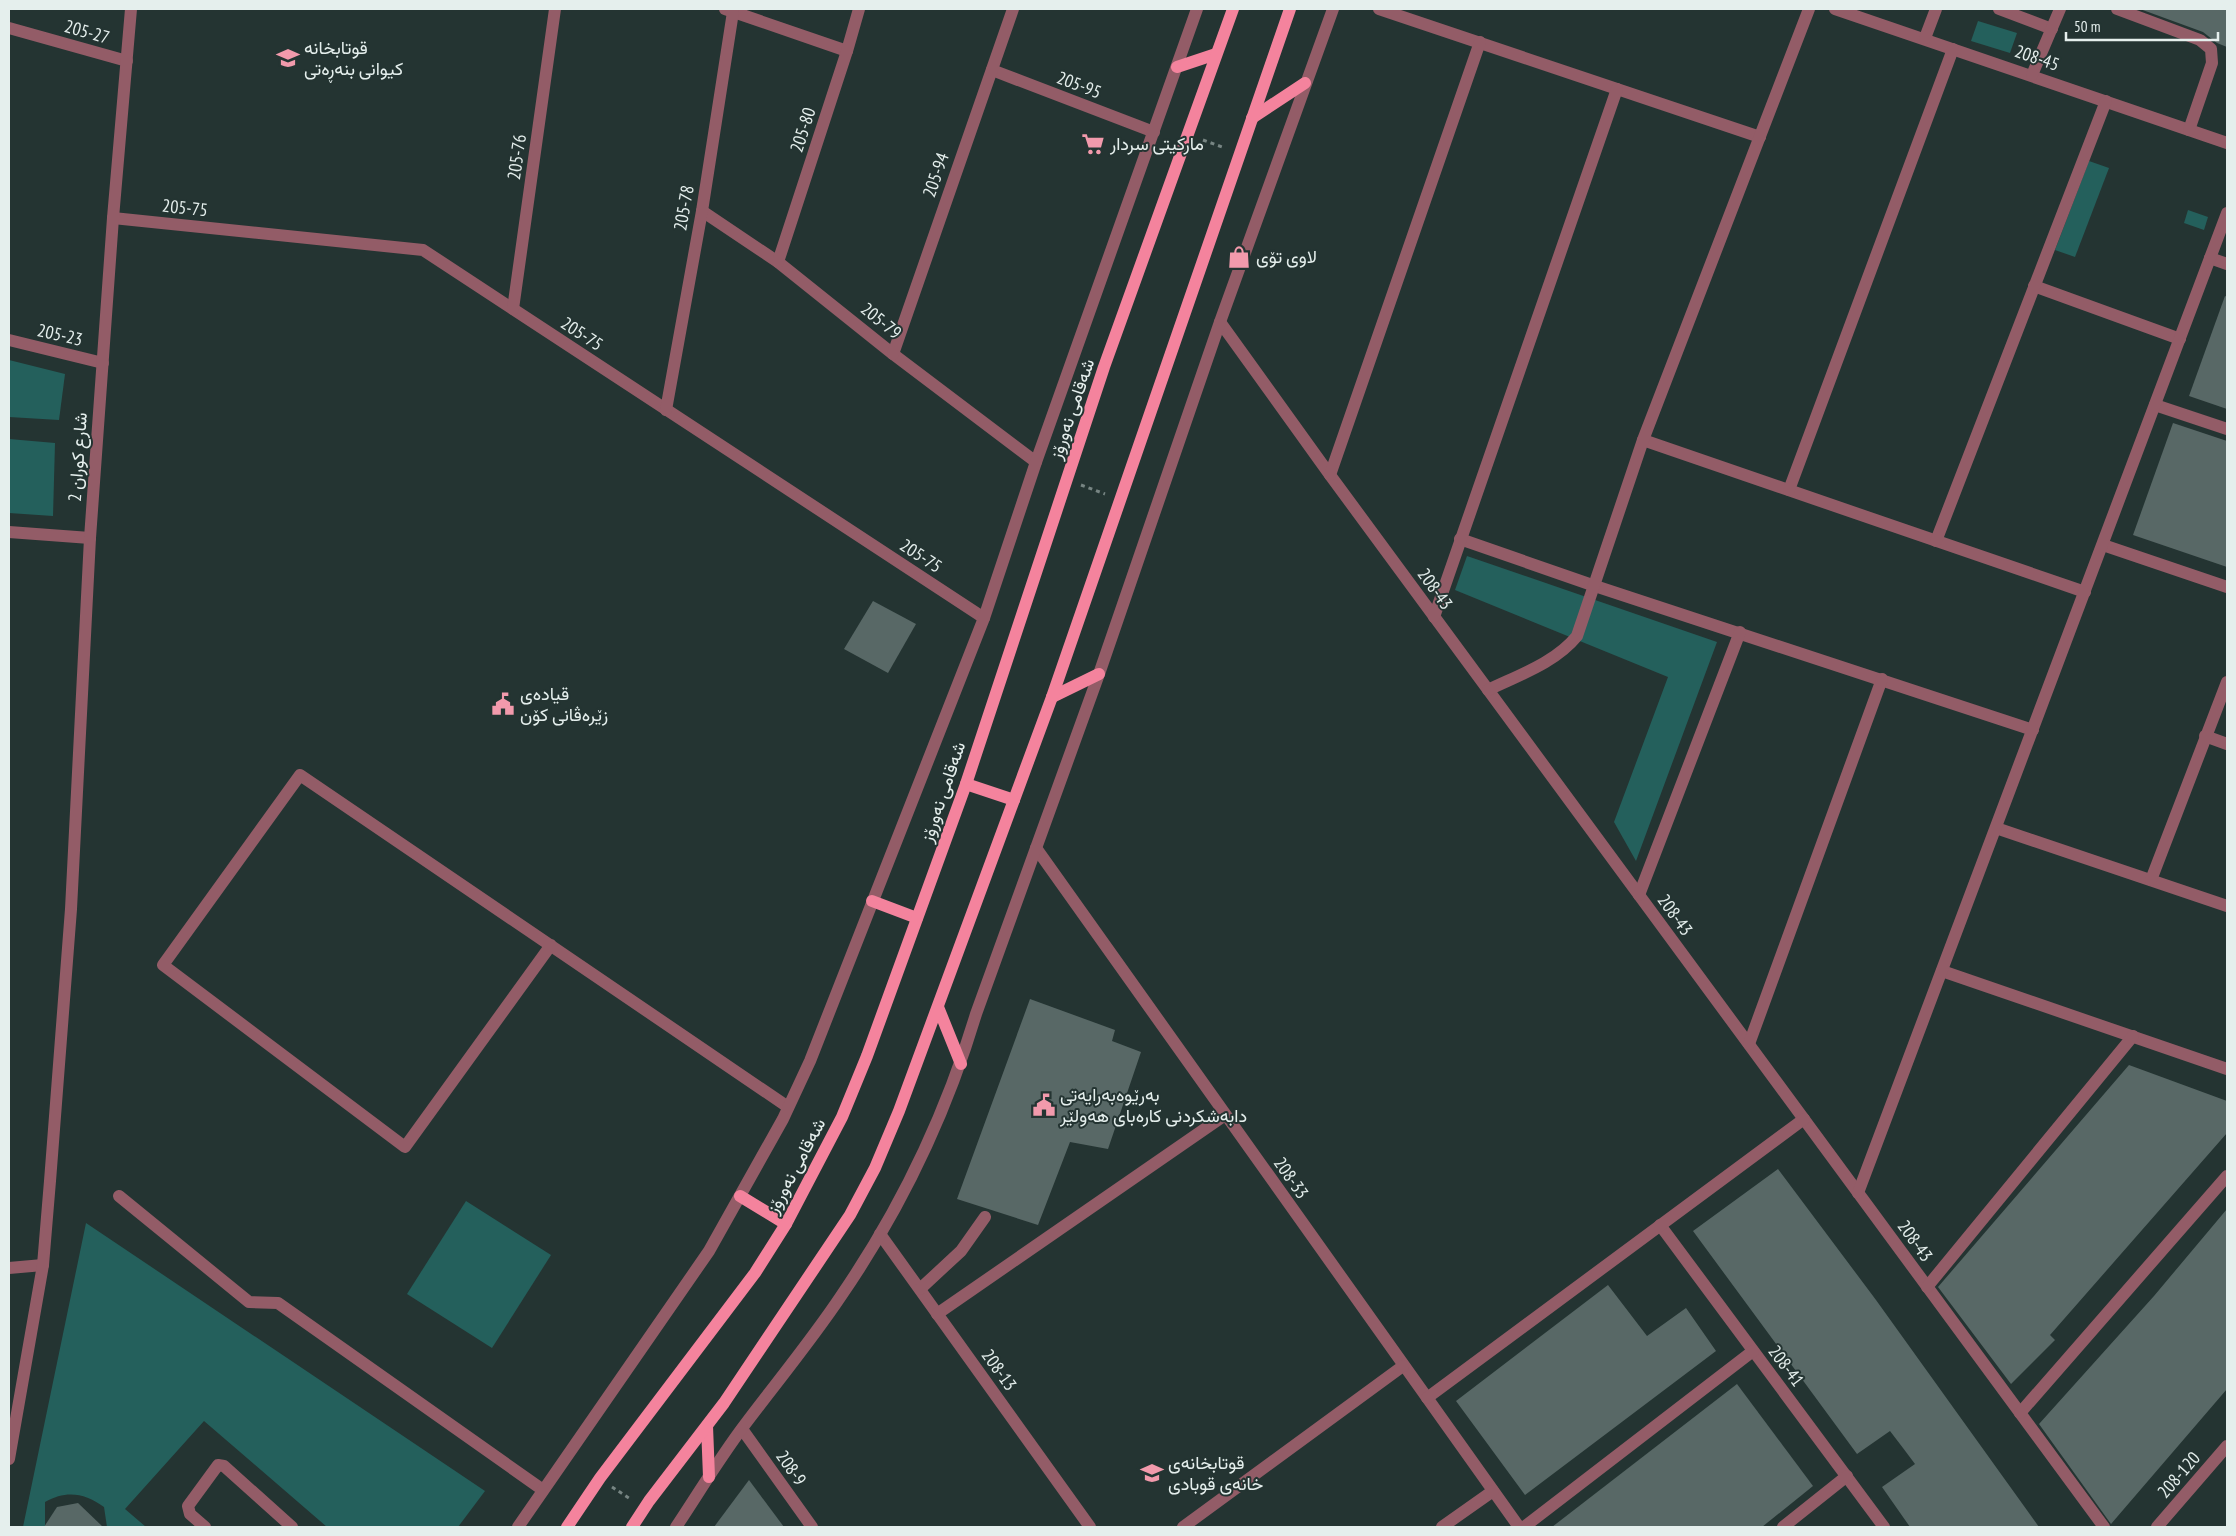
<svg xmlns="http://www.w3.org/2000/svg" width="2236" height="1536" font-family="'PT Sans Narrow',Vazirmatn,sans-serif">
<rect width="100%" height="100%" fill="#243432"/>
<g fill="#24605c">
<path d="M1978,21l39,12 -7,20 -39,-12z"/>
<path d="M2089,161l20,7 -34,89 -20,-7z"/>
<path d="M2188,210l20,7 -4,13 -20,-7z"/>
<path d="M9,360l56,14 -6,46 -50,-3z"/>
<path d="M9,439l46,4 -2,73 -44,-3z"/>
<path d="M1467,556l250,86 -81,219 -22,-39 54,-145 -213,-87z"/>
<path d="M466,1201l85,54 -59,93 -85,-54z"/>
<path d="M86,1223l399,268 -27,36h-131l-123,-106 -79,88 21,18h-39l-3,-20c-19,-14 -38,-17 -59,-5v25h-22z"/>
</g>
<g fill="#586866">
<path d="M2140,9h87v38l-10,-4 -14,-11z"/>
<path d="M2225,296l2,1v112l-38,-13z"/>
<path d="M2173,423l54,18v126l-94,-32z"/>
<path d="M873,601l43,23 -28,49 -44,-24z"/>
<path d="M1030,999l85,31 -3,11 29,11 -33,97 -38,-7 -32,83 -81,-26z"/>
<path d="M2129,1065l98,36v32l-177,202 5,5 -44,44 -73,-97z"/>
<path d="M1778,1169l98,131 163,227h-129l-28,-40 33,-23 -12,-16 -13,-17 -33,23 -164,-223z"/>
<path d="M2227,1209v180l-116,135 -72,-100 115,-128z"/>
<path d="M1608,1285l39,51 39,-28 30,43 -191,144 -69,-94z"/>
<path d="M1737,1384l76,102 -51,41h-210z"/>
<path d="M749,1480l35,47h-70z"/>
<path d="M78,1503l25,24h-59l13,-20z"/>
</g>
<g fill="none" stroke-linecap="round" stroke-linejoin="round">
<g stroke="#778583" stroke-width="3" stroke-dasharray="4 4" stroke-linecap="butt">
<path d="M1203,140l22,8"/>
<path d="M1081,485l24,9"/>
<path d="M612,1487l20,13"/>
</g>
<g stroke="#935c67" stroke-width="12">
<path d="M725,9l122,42"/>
<path d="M1379,9l381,128"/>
<path d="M1835,9l392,134"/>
<path d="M1999,9l53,20"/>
<path d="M2117,9l83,31 11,9 1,14 -23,67"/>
<path d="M9,28l118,33"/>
<path d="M1925,38l11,-29"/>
<path d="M992,70l162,62"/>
<path d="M2032,75l28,-66"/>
<path d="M702,211l76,51 115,92 143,108"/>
<path d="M113,218l310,32 561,368"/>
<path d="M2210,258l17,6"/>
<path d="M778,262l69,-211 12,-42"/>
<path d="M2034,286l146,53"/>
<path d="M513,309l42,-300"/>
<path d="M1220,322l110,153 774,1052"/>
<path d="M9,340l94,23"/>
<path d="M893,354l120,-345"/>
<path d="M2155,405l72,24"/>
<path d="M666,410l36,-199 31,-199"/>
<path d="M1643,440l442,152"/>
<path d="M1330,475l150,-433"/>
<path d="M1789,490l164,-441"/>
<path d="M9,532l81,6"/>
<path d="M1460,539l135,47 438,144"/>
<path d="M1936,541l170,-440"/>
<path d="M2103,545l124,42"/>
<path d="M1434,617l183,-528"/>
<path d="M1488,690c31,-15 67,-27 89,-54l66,-196 166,-431"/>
<path d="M2205,736l22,8"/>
<path d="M1996,828l231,78"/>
<path d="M1036,848l483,679"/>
<path d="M2151,880l76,-198"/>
<path d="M1639,895l101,-263"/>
<path d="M551,945l-146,202 -242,-182 137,-190 488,332"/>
<path d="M1942,971l285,98"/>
<path d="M1749,1044l133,-365"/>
<path d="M1858,1193l369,-980"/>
<path d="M119,1196l130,106 29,1 265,187"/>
<path d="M1660,1225l224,302"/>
<path d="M880,1234l210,293"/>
<path d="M9,1268l34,-3"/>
<path d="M1927,1287l206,-251"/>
<path d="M920,1289l41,-38 24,-34"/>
<path d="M937,1314l288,-199"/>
<path d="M1427,1398l377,-279"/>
<path d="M2020,1413l207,-237"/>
<path d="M742,1429l70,98"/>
<path d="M9,1459l34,-194 7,-84 21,-272 19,-371 23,-320 18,-209"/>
<path d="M205,1527l-15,-13 -2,-8 30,-41 6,1 68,61"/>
<path d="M518,1527l191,-276 74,-132 27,-58 174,-443 52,-156 161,-453"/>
<path d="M676,1527c22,-33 43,-68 67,-100 33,-44 68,-86 98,-131 59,-86 105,-182 135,-282l123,-340 121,-352 113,-313"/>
<path d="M1183,1527l220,-161"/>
<path d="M1442,1527l51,-36"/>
<path d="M1524,1527l229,-176"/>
<path d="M1783,1527l64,-51"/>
<path d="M2157,1527l70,-81"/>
</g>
<g stroke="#f4839d" stroke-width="12">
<path d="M1177,67l39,-13"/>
<path d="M1252,118l53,-35"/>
<path d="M1052,697l47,-23"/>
<path d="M966,784l48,16"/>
<path d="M872,901l45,17"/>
<path d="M938,1007l23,57"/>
<path d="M740,1196l46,28"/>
<path d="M707,1426l2,51"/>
<path d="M567,1527l33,-49 155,-205 31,-49 56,-107 25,-61 99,-272 138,-417 129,-358"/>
<path d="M632,1527l17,-26 75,-98 126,-188 25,-47 24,-57 153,-414 238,-688"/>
</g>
</g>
<defs>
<symbol id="school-bare" viewBox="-9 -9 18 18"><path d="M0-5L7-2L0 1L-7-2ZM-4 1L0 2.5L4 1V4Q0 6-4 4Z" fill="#f29aac" stroke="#243432" stroke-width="2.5" paint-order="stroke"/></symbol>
<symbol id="supermarket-bare" viewBox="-9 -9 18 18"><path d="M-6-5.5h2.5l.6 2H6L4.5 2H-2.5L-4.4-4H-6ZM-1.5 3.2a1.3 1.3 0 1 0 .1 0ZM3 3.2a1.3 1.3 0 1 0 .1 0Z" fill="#f29aac" stroke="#243432" stroke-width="2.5" paint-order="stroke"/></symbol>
<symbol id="shop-bare" viewBox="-9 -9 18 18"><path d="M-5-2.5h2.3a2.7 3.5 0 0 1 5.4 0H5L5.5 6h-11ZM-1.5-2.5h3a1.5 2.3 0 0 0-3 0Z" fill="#f29aac" stroke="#243432" stroke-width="2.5" paint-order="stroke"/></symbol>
<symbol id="civic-bare" viewBox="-9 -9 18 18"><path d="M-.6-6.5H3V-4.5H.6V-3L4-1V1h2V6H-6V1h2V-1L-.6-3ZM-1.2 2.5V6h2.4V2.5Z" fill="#f29aac" stroke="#243432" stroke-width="2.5" paint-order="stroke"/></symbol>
</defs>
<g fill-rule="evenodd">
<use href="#school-bare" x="272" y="42" width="32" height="32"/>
<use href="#supermarket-bare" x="1077" y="128" width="32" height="32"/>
<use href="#shop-bare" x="1223" y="241" width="32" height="32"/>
<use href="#civic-bare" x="487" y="688" width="32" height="32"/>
<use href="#civic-bare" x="1028" y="1089" width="32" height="32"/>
<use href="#school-bare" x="1136" y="1457" width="32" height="32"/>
</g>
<g text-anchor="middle" stroke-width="4" stroke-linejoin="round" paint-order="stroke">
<g font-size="18" fill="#e5efed" stroke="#243432">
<text transform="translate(87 32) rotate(16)" y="6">205-27</text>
<text transform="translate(2037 58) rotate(19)" y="6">208-45</text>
<text transform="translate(1079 85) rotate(21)" y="6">205-95</text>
<text transform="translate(803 130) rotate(-72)" y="6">205-80</text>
<text transform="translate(517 157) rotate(-82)" y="6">205-76</text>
<text transform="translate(936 175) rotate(-71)" y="6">205-94</text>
<text transform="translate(185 208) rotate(6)" y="6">205-75</text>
<text transform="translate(684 208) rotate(-80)" y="6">205-78</text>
<text transform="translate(881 321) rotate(39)" y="6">205-79</text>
<text transform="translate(582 334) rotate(33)" y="6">205-75</text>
<text transform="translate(60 335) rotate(13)" y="6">205-23</text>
<text transform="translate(1072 409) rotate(-71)" y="6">شەقامی نەورۆز</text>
<text transform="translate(78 457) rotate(-86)" y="6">شارع كوران 2</text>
<text transform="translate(921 556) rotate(33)" y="6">205-75</text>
<text transform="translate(1435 589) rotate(54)" y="6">208-43</text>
<text transform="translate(943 792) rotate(-71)" y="6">شەقامی نەورۆز</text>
<text transform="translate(1675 915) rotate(54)" y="6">208-43</text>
<text transform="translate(796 1166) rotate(-62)" y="6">شەقامی نەورۆز</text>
<text transform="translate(1291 1178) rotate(55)" y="6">208-33</text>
<text transform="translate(1915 1241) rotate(54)" y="6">208-43</text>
<text transform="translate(1786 1366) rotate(53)" y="6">208-41</text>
<text transform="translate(999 1370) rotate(54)" y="6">208-13</text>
<text transform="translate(791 1468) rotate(55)" y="6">208-9</text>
<text transform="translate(2179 1475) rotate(-49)" y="6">208-120</text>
</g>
<g font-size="18" fill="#e5efed" stroke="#243432" text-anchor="start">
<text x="304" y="54">قوتابخانە<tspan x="304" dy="21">کیوانی بنەڕەتی</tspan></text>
<text x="1110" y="150">ماركيتى سردار</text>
<text x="1256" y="263">لاوی تۆی</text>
<text x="520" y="700">قیادەی<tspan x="520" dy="21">زێرەڤانی کۆن</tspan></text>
<text x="1060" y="1101">بەرێوەبەرایەتی<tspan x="1060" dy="21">دابەشکردنی کارەبای هەولێر</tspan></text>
<text x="1168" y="1469">قوتابخانەی<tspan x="1168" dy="21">خانەی قوبادی</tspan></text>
</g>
</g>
<rect width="2236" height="1536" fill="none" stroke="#e5efed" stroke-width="20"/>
<path d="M2066 32v8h152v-8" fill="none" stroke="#e5efed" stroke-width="2.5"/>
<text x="2074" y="32" font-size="15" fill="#e5efed" stroke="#243432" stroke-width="4" paint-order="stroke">50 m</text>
</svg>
